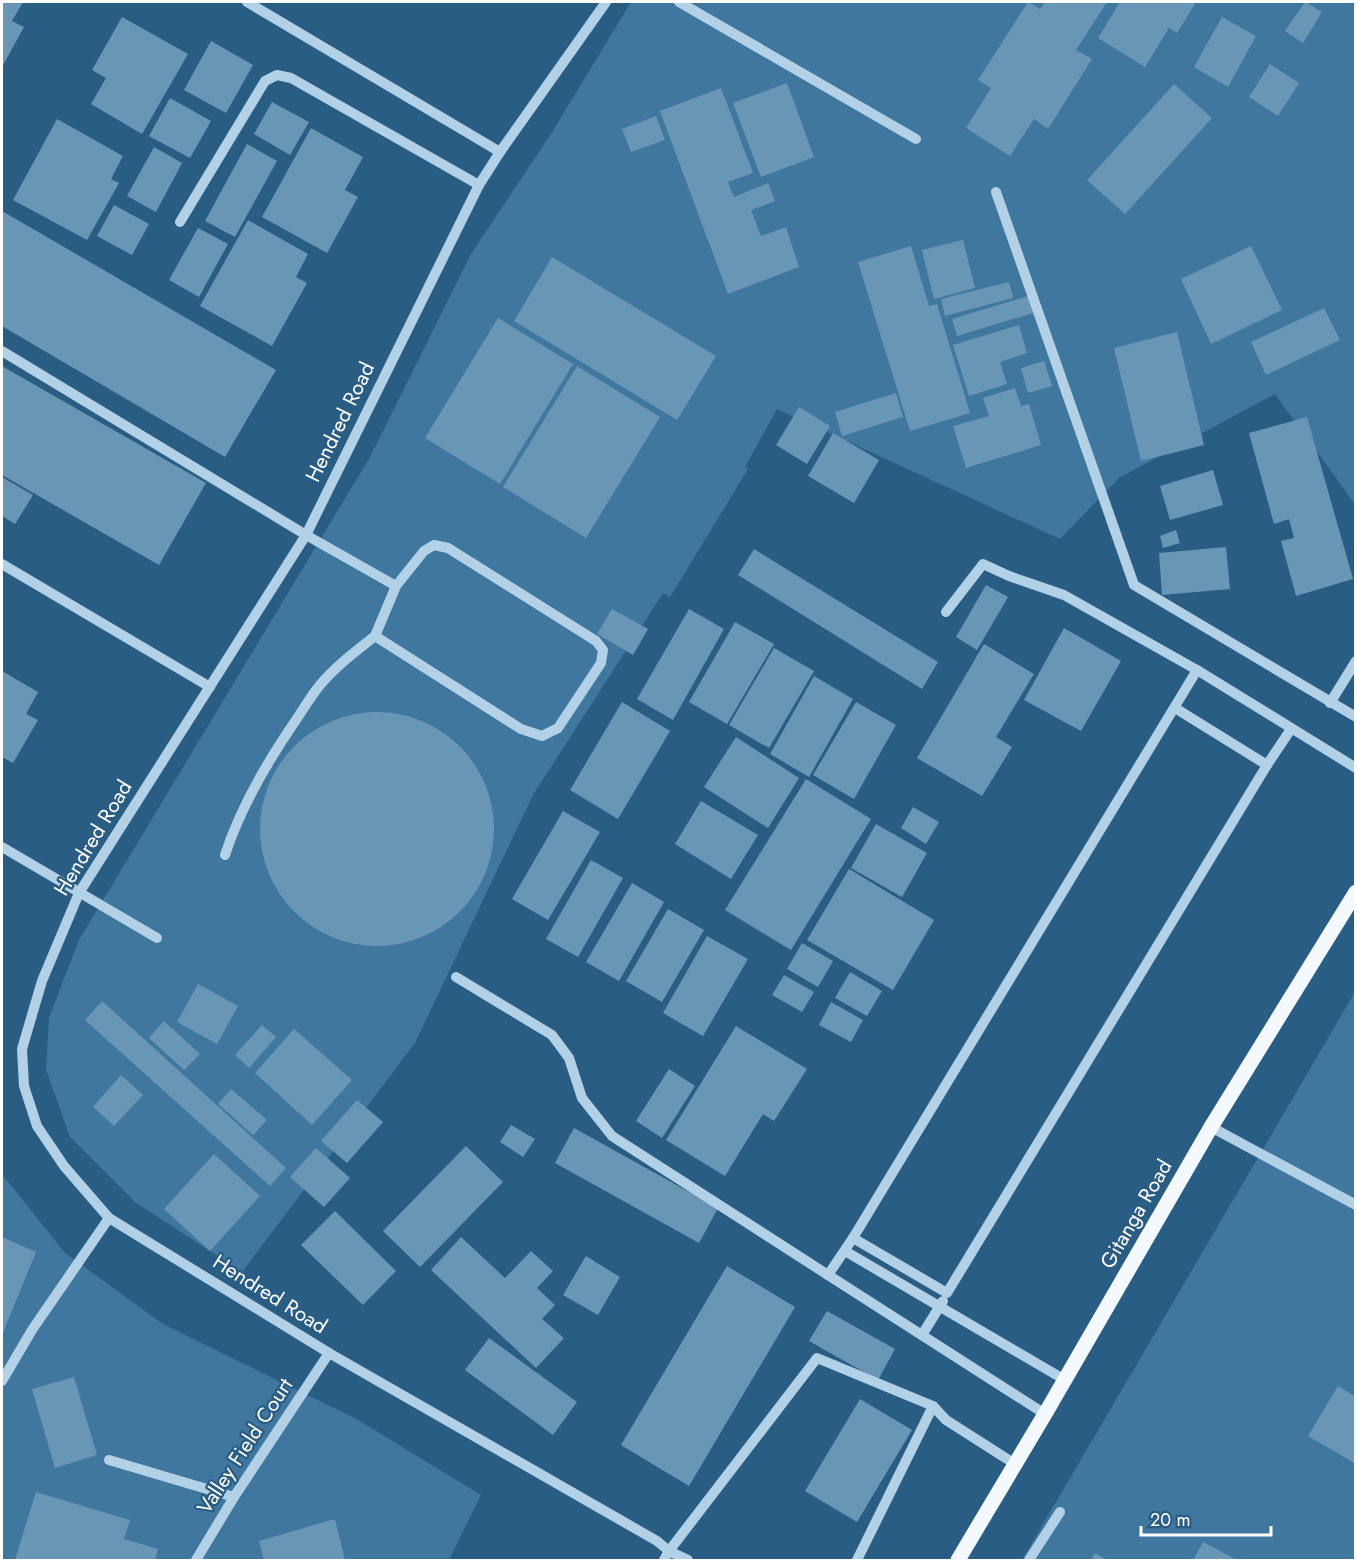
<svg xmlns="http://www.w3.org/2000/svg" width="1357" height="1562" font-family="Jost,sans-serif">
<rect width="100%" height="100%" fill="#2a5d83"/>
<g fill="#3f779f">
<path d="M631,2h724v502l-80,-110 -156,84 -59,61 -283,-130 -32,58 3,2 -78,128 -7,-4 -130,202 -118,248 -173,229 -107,-70 -65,-65 -24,-67 3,-52 30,-78 291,-483 101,-203 80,-120z"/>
<path d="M1355,991v569h-333l329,-561z"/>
<path d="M2,1174l63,79 98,71 195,96 123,75 -32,65h-447z"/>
</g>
<g fill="#6a96b6">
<path d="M2,2h21l-11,19 12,6 -22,40z"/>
<path d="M1028,2l12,7 5,-7h62l-31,48 16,9 -44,70 -14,-10 -24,37 -44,-28 25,-40 -13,-8z"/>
<path d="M1120,2h76l-19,31 -8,-5 -24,39 -47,-29z"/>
<path d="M1305,2l17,10 -19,31 -18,-12z"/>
<path d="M122,17l66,37 -46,80 -51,-30 15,-26 -14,-8z"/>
<path d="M1222,17l34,19 -28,51 -34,-20z"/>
<path d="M211,41l42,24 -27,48 -42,-23z"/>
<path d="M1270,64l29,19 -21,33 -29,-19z"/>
<path d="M787,83l27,74 -53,20 -28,-74z"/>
<path d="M1174,84l38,34 -87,96 -38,-34z"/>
<path d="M721,88l32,85 -25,9 6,15 34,-14 7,18 -24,9 10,26 25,-9 13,40 -71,27 -68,-183z"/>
<path d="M170,98l41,23 -21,37 -41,-22z"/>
<path d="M272,102l37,20 -19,33 -36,-21z"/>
<path d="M656,116l9,24 -34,12 -9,-23z"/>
<path d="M57,119l66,37 -12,23 8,4 -32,57 -74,-40z"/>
<path d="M311,128l52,29 -18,33 13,7 -31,56 -65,-36z"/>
<path d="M247,144l30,17 -42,76 -30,-16z"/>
<path d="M154,147l28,16 -26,49 -29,-16z"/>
<path d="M114,205l35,19 -17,31 -35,-19z"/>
<path d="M2,211l274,159 -51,87 -223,-131z"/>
<path d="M248,220l60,34 -12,23 11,6 -35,63 -72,-40z"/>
<path d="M198,228l30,16 -29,53 -30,-17z"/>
<path d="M963,240l12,48 -41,11 -12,-49z"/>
<path d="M911,246l18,60 8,-2 33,109 -60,18 -52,-169z"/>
<path d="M1251,246l31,64 -71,34 -30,-65z"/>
<path d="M552,257l164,99 -39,64 -163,-99z"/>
<path d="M1009,282l4,16 -68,18 -4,-17z"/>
<path d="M1028,296l5,17 -76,23 -5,-17z"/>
<path d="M1324,308l16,32 -74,35 -15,-33z"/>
<path d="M498,318l75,46 -73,120 -75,-46z"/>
<path d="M1019,325l8,28 -27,9 7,22 -38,12 -16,-51z"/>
<path d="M1177,332l27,113 -63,16 -27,-113z"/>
<path d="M1044,361l8,25 -24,7 -7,-25z"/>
<path d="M2,366l204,117 -47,82 -157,-90z"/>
<path d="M577,366l83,51 -74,121 -83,-51z"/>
<path d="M1015,388l6,18 8,-2 12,41 -75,23 -13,-42 36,-10 -6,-18z"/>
<path d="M896,393l7,24 -61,19 -7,-24z"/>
<path d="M799,407l31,19 -23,38 -31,-19z"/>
<path d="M1307,417l46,162 -57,17 -15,-55 13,-3 -5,-19 -15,5 -25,-91z"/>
<path d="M833,433l46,27 -25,43 -46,-27z"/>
<path d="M1213,470l10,35 -53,15 -10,-34z"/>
<path d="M2,477l31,18 -18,29 -13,-8z"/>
<path d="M1176,530l4,13 -17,5 -3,-12z"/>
<path d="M1226,547l4,42 -68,6 -3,-42z"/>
<path d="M754,549l184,113 -16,27 -184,-114z"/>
<path d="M986,585l22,12 -31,53 -21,-13z"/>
<path d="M612,609l36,20 -15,26 -36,-21z"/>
<path d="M689,609l35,20 -51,91 -36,-21z"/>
<path d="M735,622l39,22 -47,80 -38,-22z"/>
<path d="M1064,628l57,33 -40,70 -57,-31z"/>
<path d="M984,644l50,30 -38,63 16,10 -30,49 -65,-38z"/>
<path d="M774,648l40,23 -45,77 -40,-23z"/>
<path d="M2,671l36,21 -12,22 12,6 -25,43 -11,-6z"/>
<path d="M814,676l39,23 -44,78 -39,-23z"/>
<path d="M622,702l48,29 -52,88 -48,-29z"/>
<path d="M856,702l40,23 -42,74 -41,-24z"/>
<circle cx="377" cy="829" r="117"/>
<path d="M736,737l63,41 -31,50 -64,-41z"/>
<path d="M806,779l65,40 -80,131 -66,-40z"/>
<path d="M701,801l57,34 -27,44 -56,-35z"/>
<path d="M913,807l26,15 -13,22 -25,-16z"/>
<path d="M563,811l37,21 -52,88 -36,-21z"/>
<path d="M876,824l51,29 -25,44 -51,-29z"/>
<path d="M591,860l32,18 -45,79 -32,-18z"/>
<path d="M849,869l85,51 -41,70 -86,-50z"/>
<path d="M632,883l32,19 -45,79 -33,-19z"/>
<path d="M668,909l36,21 -42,72 -36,-21z"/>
<path d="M707,936l41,23 -45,77 -40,-23z"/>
<path d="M802,943l31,18 -15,26 -31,-18z"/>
<path d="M850,972l32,19 -15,25 -32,-18z"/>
<path d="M784,975l30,17 -12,20 -30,-17z"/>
<path d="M198,984l40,22 -21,38 -40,-22z"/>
<path d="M102,1001l184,167 -16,18 -185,-166z"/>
<path d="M831,1002l32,18 -12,22 -32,-17z"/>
<path d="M164,1021l36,33 -16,16 -35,-32z"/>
<path d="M262,1025l14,12 -27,31 -14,-13z"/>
<path d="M736,1026l71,43 -33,52 -11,-7 -38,62 -59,-36z"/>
<path d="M294,1029l58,51 -40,45 -57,-52z"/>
<path d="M669,1069l26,17 -33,52 -26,-17z"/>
<path d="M121,1075l22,20 -29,31 -21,-19z"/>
<path d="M231,1089l36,31 -14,15 -35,-31z"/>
<path d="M357,1100l26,22 -36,41 -26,-22z"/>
<path d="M511,1125l24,14 -12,18 -23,-15z"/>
<path d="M574,1128l144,80 -19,35 -144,-80z"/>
<path d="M466,1146l37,36 -83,85 -37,-36z"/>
<path d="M316,1148l34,30 -26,29 -34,-30z"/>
<path d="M214,1154l46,42 -50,55 -46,-42z"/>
<path d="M335,1211l61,60 -33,34 -62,-60z"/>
<path d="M2,1237l34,15 -34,83z"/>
<path d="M461,1237l44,41 26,-27 22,20 -16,17 18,17 -13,14 22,19 -28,30 -105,-98z"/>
<path d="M586,1256l34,21 -22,38 -35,-20z"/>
<path d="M727,1266l68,41 -106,179 -68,-41z"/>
<path d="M827,1311l68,38 -17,31 -69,-39z"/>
<path d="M489,1338l88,64 -24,33 -88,-65z"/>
<path d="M74,1377l23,78 -42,13 -23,-79z"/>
<path d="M1338,1386l18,11v67l-48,-28z"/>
<path d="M860,1399l52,31 -55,92 -52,-31z"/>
<path d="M36,1492l94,28 -6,19 34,10 -3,11h-140z"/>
<path d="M335,1519l10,41h-81l-5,-19z"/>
<path d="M1203,1542l34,18h-44z"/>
<path d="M1095,1553l12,7h-16z"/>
</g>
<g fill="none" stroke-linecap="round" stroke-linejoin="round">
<g stroke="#b3d1e6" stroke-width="10">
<path d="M247,2l253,150"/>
<path d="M606,2l-106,150 -21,33 -173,350 -227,358 -37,88 -20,68 2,37 13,40 27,40 45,52 220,135 328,188 12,10 19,9"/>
<path d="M679,2l237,137"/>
<path d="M996,192l138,393 222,132"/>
<path d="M180,222l85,-141 12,-6 14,3 188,107"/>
<path d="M2,351l304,184 90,51 -21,50 146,93 21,7 16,-8 43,-65 2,-13 -7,-9 -148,-93 -14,-3 -10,6 -28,35"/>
<path d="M2,564l208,123"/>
<path d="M946,612l37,-48 26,12 55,19 133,75"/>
<path d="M1330,703l26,-42"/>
<path d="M1267,765l24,-36"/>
<path d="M2,847l155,91"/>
<path d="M225,855c16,-49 42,-93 71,-135 8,-12 15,-24 24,-35 16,-19 36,-34 55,-49"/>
<path d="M456,977l96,58 17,23 13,40 30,38 216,139"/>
<path d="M1211,1127l145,78"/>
<path d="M853,1238l94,55 320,-528 -92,-57"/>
<path d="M845,1251l220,129"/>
<path d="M922,1335l21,-34"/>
<path d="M2,1381l30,-51 77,-112"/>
<path d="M1045,1414l-217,-139 25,-37 344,-568 159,98"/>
<path d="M109,1460l125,37"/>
<path d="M196,1560l38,-63 95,-144"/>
<path d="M664,1560l5,-9 148,-193 116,48"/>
<path d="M857,1560l76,-154 13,14 69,44"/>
<path d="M1029,1560l31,-48"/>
</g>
<path stroke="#f4f9fd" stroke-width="15" d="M958,1560l87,-146 166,-287 145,-235"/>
</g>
<g text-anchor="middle" stroke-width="4.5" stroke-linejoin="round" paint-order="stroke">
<g font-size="21" fill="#fff" stroke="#2a5d83">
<text transform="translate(340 422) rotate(-64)" y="7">Hendred Road</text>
<text transform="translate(93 838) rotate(-59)" y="7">Hendred Road</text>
<text transform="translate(1136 1214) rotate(-60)" y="7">Gitanga Road</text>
<text transform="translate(270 1294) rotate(32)" y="7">Hendred Road</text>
<text transform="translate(245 1446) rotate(-57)" y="7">Valley Field Court</text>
</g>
</g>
<rect width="1357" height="1562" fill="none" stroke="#ffffff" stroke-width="6"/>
<path d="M1141 1526v9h130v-9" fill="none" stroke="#ffffff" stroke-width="3"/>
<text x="1150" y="1526" font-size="18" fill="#ffffff" stroke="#2a5d83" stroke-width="4.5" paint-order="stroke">20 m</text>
</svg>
